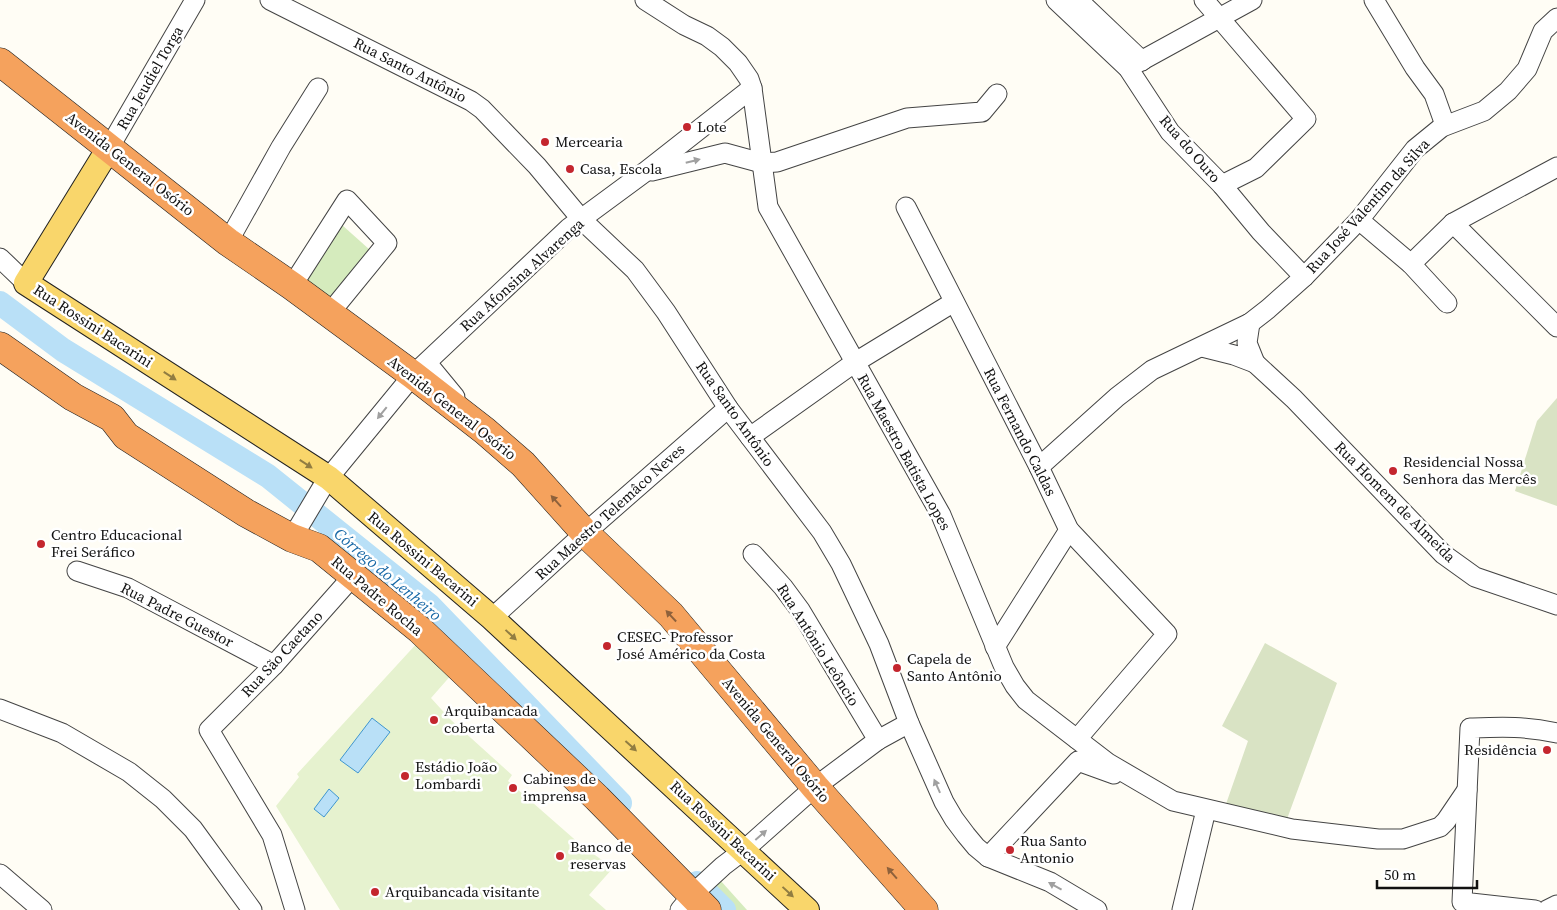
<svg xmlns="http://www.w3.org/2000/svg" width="1557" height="910" font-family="'Source Serif 4',serif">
<rect width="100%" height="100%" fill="#fffdf5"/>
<g fill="#d5ebbd">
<path d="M342,225l28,25 -41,51 -27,-20z"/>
<path d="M720,880l27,30h-36l-10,-11z"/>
</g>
<g fill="#d9e3c4">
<path d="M1557,398v108l-42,-15 22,-70z"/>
<path d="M1265,643l72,40 -50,136 -61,-15 22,-63 -26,-15z"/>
</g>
<path fill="#e6f2cf" d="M419,641l34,32 -22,25 20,22 61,55 -4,6 73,64 32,23 -24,27 17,15h-266l-64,-104 23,-29 -2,-3z"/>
<g fill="#b9e0f7" stroke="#3f96cf">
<path d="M372,718l18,14 -32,41 -18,-13z"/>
<path d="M329,789l10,9 -15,19 -10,-8z"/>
</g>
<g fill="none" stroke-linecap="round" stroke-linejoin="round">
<g stroke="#b9e0f7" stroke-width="24">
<path d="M0,303l63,47 205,126 161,129 191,198"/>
<path d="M697,883l27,27"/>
</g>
<defs>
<g id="minor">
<path d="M270,0l201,101 11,8 55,57 45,54 53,50 31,42 62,96 94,124 19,32 38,80 30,79 35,79 10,17 12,16 10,12 12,10 62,25 47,28"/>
<path d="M645,0l39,25 23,11 15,11 16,16 11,16 3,9 16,119 173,308 63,152 11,19 11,14 82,63 65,38 119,28 86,10h25l37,-12 6,-6 21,-31"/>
<path d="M1056,0l72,68 42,64 52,53 39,47 43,45"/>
<path d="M1078,0l64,61"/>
<path d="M1204,0l102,119 -50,49 -34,17"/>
<path d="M1374,0l41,68 19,26 10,28 -2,5"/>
<path d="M1128,68l124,-68"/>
<path d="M109,148l86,-148"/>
<path d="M652,171l73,-18 37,10 15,-1 130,-44 75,-6 15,-18"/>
<path d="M906,207l133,260 30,63 98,104 -90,105"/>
<path d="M1359,220l52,44 36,39"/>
<path d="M1453,223l104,104"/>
<path d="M228,242l53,-95 37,-59"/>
<path d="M0,258l26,25"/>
<path d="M1411,264l42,-41 104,-56"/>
<path d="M292,286l55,-86 40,43 -58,71"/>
<path d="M1202,347l32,8 21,8 -8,-20 3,-20"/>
<path d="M427,363l28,34"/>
<path d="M1255,363l39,36 149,155 32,23 82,28"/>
<path d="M750,437l104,-74 100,-61"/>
<path d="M1039,467l78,-70 35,-27 98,-47 18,-14 36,-32 55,-57 56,-71 27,-22 42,-16 24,-20 19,-22 16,-38 14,-13"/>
<path d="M292,538l34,-57 87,-106 156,-147 76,-56 107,-84"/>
<path d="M753,554l30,33 17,23 78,130"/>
<path d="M77,571l51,17 146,77"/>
<path d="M492,618l93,-85 143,-125"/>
<path d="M995,647l74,-117"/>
<path d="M0,709l62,24 67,39 34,27 30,30 59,81"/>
<path d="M988,857l90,-96 36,13"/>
<path d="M0,874l42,36"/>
<path d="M295,910l-23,-75 -63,-105 65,-65 79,-89"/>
<path d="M680,910l17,-20 26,-24 21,-16 71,-63 63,-47 31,-17"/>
<path d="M1182,910l24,-100"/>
<path d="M1535,910l-73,-8 8,-174c32,-1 55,-2 87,5"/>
<path d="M1547,910l10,-5"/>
</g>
<path id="major" d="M109,148l-83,135 303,195 163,140 315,292"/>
<g id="highway">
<path d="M0,62l228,180 64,44 121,89 72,56 38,33 62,69 86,82 144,172 109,123"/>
<path d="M0,346l73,51 39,21 14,18 120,77 46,25 27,10 101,82 177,168 110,112"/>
</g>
</defs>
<use href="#minor" stroke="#444" stroke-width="21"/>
<use href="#major" stroke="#222" stroke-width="26"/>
<use href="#highway" stroke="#222" stroke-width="29"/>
<use href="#minor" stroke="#fff" stroke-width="19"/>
<use href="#major" stroke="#f9d66b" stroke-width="24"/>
<use href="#highway" stroke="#f5a25d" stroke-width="28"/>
</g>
<defs><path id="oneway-solid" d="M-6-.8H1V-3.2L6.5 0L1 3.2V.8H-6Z" transform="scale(1.25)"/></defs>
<g fill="#a0a0a0">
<use href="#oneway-solid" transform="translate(693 161) rotate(-14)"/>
<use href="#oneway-solid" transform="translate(382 413) rotate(129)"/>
<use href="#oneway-solid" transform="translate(937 786) rotate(-114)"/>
<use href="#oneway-solid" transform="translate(761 835) rotate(-41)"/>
<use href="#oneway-solid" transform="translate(1055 886) rotate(-151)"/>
</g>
<g fill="#917d42">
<use href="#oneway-solid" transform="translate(170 376) rotate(33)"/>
<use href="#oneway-solid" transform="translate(306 464) rotate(33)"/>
<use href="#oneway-solid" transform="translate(511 635) rotate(43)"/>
<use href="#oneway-solid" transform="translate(631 746) rotate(42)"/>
<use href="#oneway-solid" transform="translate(788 892) rotate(43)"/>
</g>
<g fill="#8e613b">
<use href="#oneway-solid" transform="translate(556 501) rotate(-132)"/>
<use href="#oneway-solid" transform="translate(671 616) rotate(-133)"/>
<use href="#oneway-solid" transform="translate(892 873) rotate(-131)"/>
</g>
<g fill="#c4262e" stroke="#fff" stroke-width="2">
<circle cx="687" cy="127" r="5"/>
<circle cx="545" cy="142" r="5"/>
<circle cx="570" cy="169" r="5"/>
<circle cx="1393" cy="471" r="5"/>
<circle cx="41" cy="544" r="5"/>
<circle cx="607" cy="646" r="5"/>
<circle cx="897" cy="668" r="5"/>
<circle cx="434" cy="720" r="5"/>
<circle cx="1547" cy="750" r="5"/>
<circle cx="405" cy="776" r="5"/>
<circle cx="513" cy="788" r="5"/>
<circle cx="1010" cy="850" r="5"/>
<circle cx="560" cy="856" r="5"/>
<circle cx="375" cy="892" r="5"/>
</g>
<g text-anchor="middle" stroke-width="5" stroke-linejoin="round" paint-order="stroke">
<g font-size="15" fill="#111" stroke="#fff">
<text transform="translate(410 70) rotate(27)" y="5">Rua Santo Antônio</text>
<text transform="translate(150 78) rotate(-60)" y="5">Rua Jeudiel Torga</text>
<text transform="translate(1190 149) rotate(49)" y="5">Rua do Ouro</text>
<text transform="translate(130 164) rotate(38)" y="5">Avenida General Osório</text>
<text transform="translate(1368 206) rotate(-48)" y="5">Rua José Valentim da Silva</text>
<text transform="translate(522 275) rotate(-42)" y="5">Rua Afonsina Alvarenga</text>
<text transform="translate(93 326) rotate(33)" y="5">Rua Rossini Bacarini</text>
<text transform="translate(452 408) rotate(38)" y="5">Avenida General Osório</text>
<text transform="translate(735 414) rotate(55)" y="5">Rua Santo Antônio</text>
<text transform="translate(1020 432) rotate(63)" y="5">Rua Fernando Caldas</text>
<text transform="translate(904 452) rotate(61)" y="5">Rua Maestro Batista Lopes</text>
<text transform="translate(1395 502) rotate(45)" y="5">Rua Homem de Almeida</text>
<text transform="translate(610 512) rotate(-42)" y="5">Rua Maestro Telemâco Neves</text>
<text transform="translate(423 559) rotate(40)" y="5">Rua Rossini Bacarini</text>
<text transform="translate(377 596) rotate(40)" y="5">Rua Padre Rocha</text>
<text transform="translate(177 615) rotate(27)" y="5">Rua Padre Guestor</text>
<text transform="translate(818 645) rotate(58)" y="5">Rua Antônio Leôncio</text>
<text transform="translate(282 654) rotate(-47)" y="5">Rua São Caetano</text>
<text transform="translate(776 740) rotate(50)" y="5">Avenida General Osório</text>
<text transform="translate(723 831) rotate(43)" y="5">Rua Rossini Bacarini</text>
</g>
<g font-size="15" fill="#111" stroke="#fff" text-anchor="start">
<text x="697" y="132">Lote</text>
<text x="555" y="147">Mercearia</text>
<text x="580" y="174">Casa, Escola</text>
<text x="1403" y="467">Residencial Nossa<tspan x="1403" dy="17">Senhora das Mercês</tspan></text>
<text x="51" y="540">Centro Educacional<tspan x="51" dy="17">Frei Seráfico</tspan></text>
<text x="617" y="642">CESEC- Professor<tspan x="617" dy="17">José Américo da Costa</tspan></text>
<text x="907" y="664">Capela de<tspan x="907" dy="17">Santo Antônio</tspan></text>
<text x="444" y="716">Arquibancada<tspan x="444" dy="17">coberta</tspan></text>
<text x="1537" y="755" text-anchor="end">Residência</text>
<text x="415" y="772">Estádio João<tspan x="415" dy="17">Lombardi</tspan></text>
<text x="523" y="784">Cabines de<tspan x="523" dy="17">imprensa</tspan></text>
<text x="1020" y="846">Rua Santo<tspan x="1020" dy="17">Antonio</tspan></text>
<text x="570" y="852">Banco de<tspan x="570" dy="17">reservas</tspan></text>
<text x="385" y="897">Arquibancada visitante</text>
</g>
<g font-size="16" font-style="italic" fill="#1768a6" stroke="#fff">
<text transform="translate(388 574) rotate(40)" y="6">Córrego do Lenheiro</text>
</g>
</g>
<path d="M1377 880v8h100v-8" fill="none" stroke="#111111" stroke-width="2.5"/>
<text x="1384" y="880" font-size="15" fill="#111111" stroke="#ffffff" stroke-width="4" paint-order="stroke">50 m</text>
</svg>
